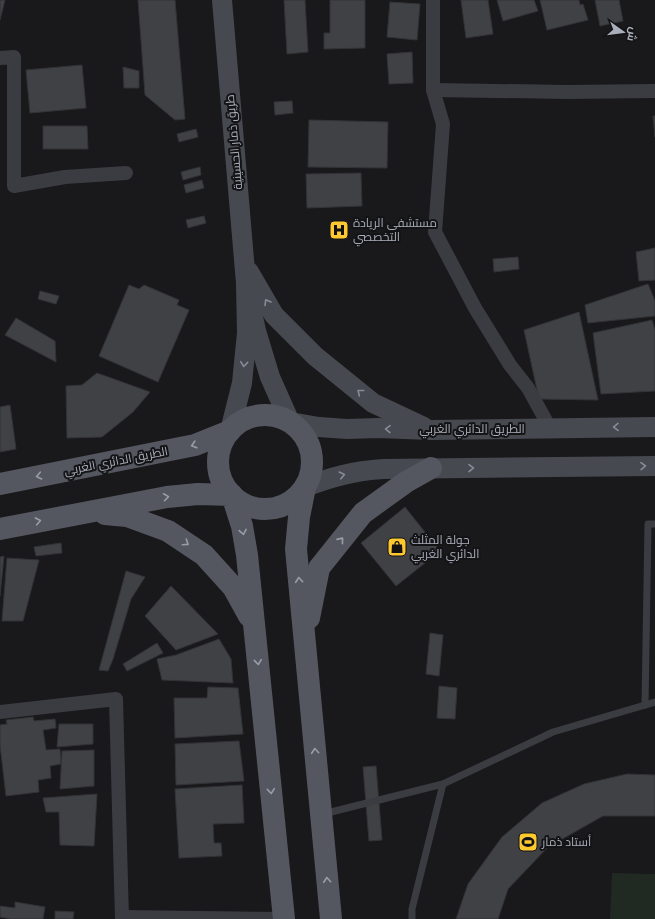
<svg xmlns="http://www.w3.org/2000/svg" width="655" height="919" font-family="Raleway,Cairo,sans-serif">
<rect width="100%" height="100%" fill="#19191b"/>
<path fill="#202a22" d="M612,873l43,1v45h-45z"/>
<g fill="#404145" stroke="#333337">
<path d="M0,0h5l-5,20z"/>
<path d="M138,0h37l10,119 -10,1 -30,-25z"/>
<path d="M284,0h21l3,52 -21,2z"/>
<path d="M330,0h35v48l-41,1v-16h6z"/>
<path d="M461,0h27l5,34 -27,4z"/>
<path d="M497,0h37l4,11 -35,10z"/>
<path d="M540,0h39l1,5 3,-1 5,16 -41,10z"/>
<path d="M595,0h24l4,21 -23,5z"/>
<path d="M390,2l30,2 -3,36 -30,-3z"/>
<path d="M412,52l1,31 -24,1 -2,-30z"/>
<path d="M82,65l4,43 -56,5 -4,-43z"/>
<path d="M123,67l16,4v17h-15z"/>
<path d="M292,101l1,12 -18,2 -1,-13z"/>
<path d="M653,116h2v21z"/>
<path d="M309,120l79,2 -1,46 -79,-1z"/>
<path d="M43,126h44l1,23h-45z"/>
<path d="M196,129l2,8 -19,5 -2,-8z"/>
<path d="M200,167l1,8 -18,5 -2,-8z"/>
<path d="M361,173l1,33 -55,2 -1,-34z"/>
<path d="M202,180l2,8 -18,5 -2,-8z"/>
<path d="M204,216l2,7 -18,5 -2,-8z"/>
<path d="M655,248v32l-16,1 -3,-29z"/>
<path d="M518,257l1,12 -25,3 -1,-13z"/>
<path d="M648,284l7,17v15l-67,7 -3,-18z"/>
<path d="M129,285l10,4 5,-4 35,15 -2,5 12,5 -31,72 -59,-26z"/>
<path d="M40,291l19,5 -3,8 -18,-5z"/>
<path d="M579,312l19,88 -59,-1 -15,-69z"/>
<path d="M16,318l39,23 1,21 -51,-27z"/>
<path d="M652,320l3,10v61l-54,3 -8,-61z"/>
<path d="M97,373l53,19 -17,20 -31,25 -35,1 -1,-52 16,-1z"/>
<path d="M10,405l6,44 -16,3v-45z"/>
<path d="M405,507l35,44 -44,35 -35,-43z"/>
<path d="M61,543l1,10 -26,3 -2,-9z"/>
<path d="M4,556l-4,40v-39z"/>
<path d="M7,558l32,2 -16,61h-21z"/>
<path d="M126,571l19,6 -14,22 -18,60 -5,12 -9,-1z"/>
<path d="M171,586l47,48 -42,16 -31,-34z"/>
<path d="M430,633l13,2 -4,41 -13,-2z"/>
<path d="M219,639l12,20 2,24 -71,-3 -5,-21 19,-4z"/>
<path d="M157,643l6,10 -36,18 -4,-7z"/>
<path d="M439,686l18,2 -2,31 -18,-1z"/>
<path d="M208,687l30,1 5,46 -68,4 -1,-40h33z"/>
<path d="M33,717l1,4 21,-2 1,9 -13,2 3,20 14,-1 1,15 -11,2 1,12 -13,2 1,12 -33,4 -6,-51v-20l7,-1 -1,-4z"/>
<path d="M59,724h34v20l-36,3z"/>
<path d="M239,741l5,40 -68,4 -1,-41z"/>
<path d="M94,750v36l-34,3 2,-38z"/>
<path d="M376,766l6,74 -13,1 -6,-74z"/>
<path d="M627,774l28,1v41h-52l-55,31 -40,42 -10,30h-42l12,-35 34,-47 40,-34 42,-19z"/>
<path d="M242,785l2,38 -31,1 1,19h7l1,13 -43,2 -4,-69z"/>
<path d="M97,794l-3,52 -34,-1 -1,-33h-13l-3,-14z"/>
<path d="M15,902l30,5 -2,12h-32l-11,-2v-11l15,2z"/>
<path d="M55,911l19,1 -1,7h-18z"/>
</g>
<g fill="none" stroke-linecap="round" stroke-linejoin="round">
<g stroke="#3b3c42" stroke-width="7">
<path d="M645,705l3,-181h7"/>
<path d="M323,814l120,-30"/>
<path d="M412,919v-10l31,-125 110,-52 102,-30"/>
</g>
<g stroke="#3b3c42" stroke-width="14">
<path d="M433,0v90l10,34 -8,108 40,76 35,57 18,23 22,40"/>
<path d="M0,58l14,-1v129l51,-9 61,-4"/>
<path d="M433,90l135,2 87,-1"/>
<path d="M0,712l116,-13 6,220"/>
<path d="M122,917l162,2"/>
</g>
<g stroke="#474951" stroke-width="20">
<path d="M222,0l24,283 1,50 -5,50 -12,48"/>
<path d="M249,272l25,43 41,41 58,47 51,24"/>
<path d="M246,283l10,48 14,46 20,45 29,5 28,2 31,-1 53,2 224,-3"/>
<path d="M305,487c27,-10 48,-16 78,-18l272,-3"/>
</g>
<g stroke="#555760" stroke-width="22">
<circle cx="265" cy="462" r="47"/>
<path d="M0,484l195,-39 35,-14"/>
<path d="M305,487l-6,30 -3,32 35,370"/>
<path d="M105,514l22,2 41,15 36,24 29,32 16,29"/>
<path d="M0,529l167,-32 31,-3 34,1 10,31 5,29 37,364"/>
<path d="M309,618l10,-50 44,-55 43,-31 25,-14"/>
</g>
</g>
<defs><path id="oneway-chevron" d="M-2-3.5L2.5 0L-2 3.5" fill="none" stroke-width="1.6" stroke-linecap="round" stroke-linejoin="round"/></defs>
<g stroke="#878b96">
<use href="#oneway-chevron" transform="translate(267 302) rotate(-121)"/>
<use href="#oneway-chevron" transform="translate(244 364) rotate(96)"/>
<use href="#oneway-chevron" transform="translate(360 392) rotate(-141)"/>
<use href="#oneway-chevron" transform="translate(616 427) rotate(179)"/>
<use href="#oneway-chevron" transform="translate(388 429) rotate(-178)"/>
<use href="#oneway-chevron" transform="translate(643 466) rotate(-1)"/>
<use href="#oneway-chevron" transform="translate(471 468) rotate(-1)"/>
<use href="#oneway-chevron" transform="translate(342 475) rotate(-13)"/>
</g>
<g stroke="#999da9">
<use href="#oneway-chevron" transform="translate(194 445) rotate(164)"/>
<use href="#oneway-chevron" transform="translate(39 476) rotate(168)"/>
<use href="#oneway-chevron" transform="translate(166 497) rotate(-8)"/>
<use href="#oneway-chevron" transform="translate(38 521) rotate(-11)"/>
<use href="#oneway-chevron" transform="translate(243 532) rotate(80)"/>
<use href="#oneway-chevron" transform="translate(341 540) rotate(-51)"/>
<use href="#oneway-chevron" transform="translate(186 543) rotate(34)"/>
<use href="#oneway-chevron" transform="translate(299 580) rotate(-95)"/>
<use href="#oneway-chevron" transform="translate(258 662) rotate(84)"/>
<use href="#oneway-chevron" transform="translate(315 751) rotate(-95)"/>
<use href="#oneway-chevron" transform="translate(271 791) rotate(84)"/>
<use href="#oneway-chevron" transform="translate(327 880) rotate(-95)"/>
</g>
<defs>
<symbol id="hospital-square" viewBox="-11 -11 22 22"><rect x="-9" y="-9" width="18" height="18" rx="4" fill="#fdc92f" stroke="#141416"/><path d="M-5-5h3v3.5h4V-5h3V5h-3V1.5h-4V5h-3Z" fill="#111"/></symbol>
<symbol id="shop-square" viewBox="-11 -11 22 22"><rect x="-9" y="-9" width="18" height="18" rx="4" fill="#fdc92f" stroke="#141416"/><path d="M-5-2.5h2.3a2.7 3.5 0 0 1 5.4 0H5L5.5 6h-11ZM-1.5-2.5h3a1.5 2.3 0 0 0-3 0Z" fill="#111"/></symbol>
<symbol id="stadium-square" viewBox="-11 -11 22 22"><rect x="-9" y="-9" width="18" height="18" rx="4" fill="#fdc92f" stroke="#141416"/><path d="M0-5a6.5 5 0 1 0 0 10a6.5 5 0 1 0 0-10ZM-3.5-1.8h7v3.6h-7Z" fill="#111"/></symbol>
</defs>
<g fill-rule="evenodd">
<use href="#hospital-square" x="328" y="219" width="22" height="22"/>
<use href="#shop-square" x="386" y="536" width="22" height="22"/>
<use href="#stadium-square" x="517" y="831" width="22" height="22"/>
</g>
<g text-anchor="middle" stroke-width="4" stroke-linejoin="round" paint-order="stroke">
<g font-size="12" fill="#aaaebb" stroke="#141416">
<text transform="translate(234 142) rotate(-95)" y="4">طريق ذمار الحسينية</text>
<text x="472" y="433">الطريق الدائري الغربي</text>
<text transform="translate(116 461) rotate(-11)" y="4">الطريق الدائري الغربي</text>
</g>
<g font-size="12" fill="#aaaebb" stroke="#141416" text-anchor="start">
<text x="353" y="227">مستشفى الريادة<tspan x="353" dy="14">التخصصي</tspan></text>
<text x="411" y="544">جولة المثلث<tspan x="411" dy="14">الدائري الغربي</tspan></text>
<text x="542" y="846">أستاد ذمار</text>
</g>
</g>
<g transform="translate(623 32) rotate(104)" stroke="#141416" stroke-width="3" paint-order="stroke">
<path d="M0-3L7 15L0 10L-7 15Z" fill="#aaaebb"/>
<text y="-6" font-size="11" font-weight="bold" text-anchor="middle" fill="#aaaebb">ش</text>
</g>
</svg>
